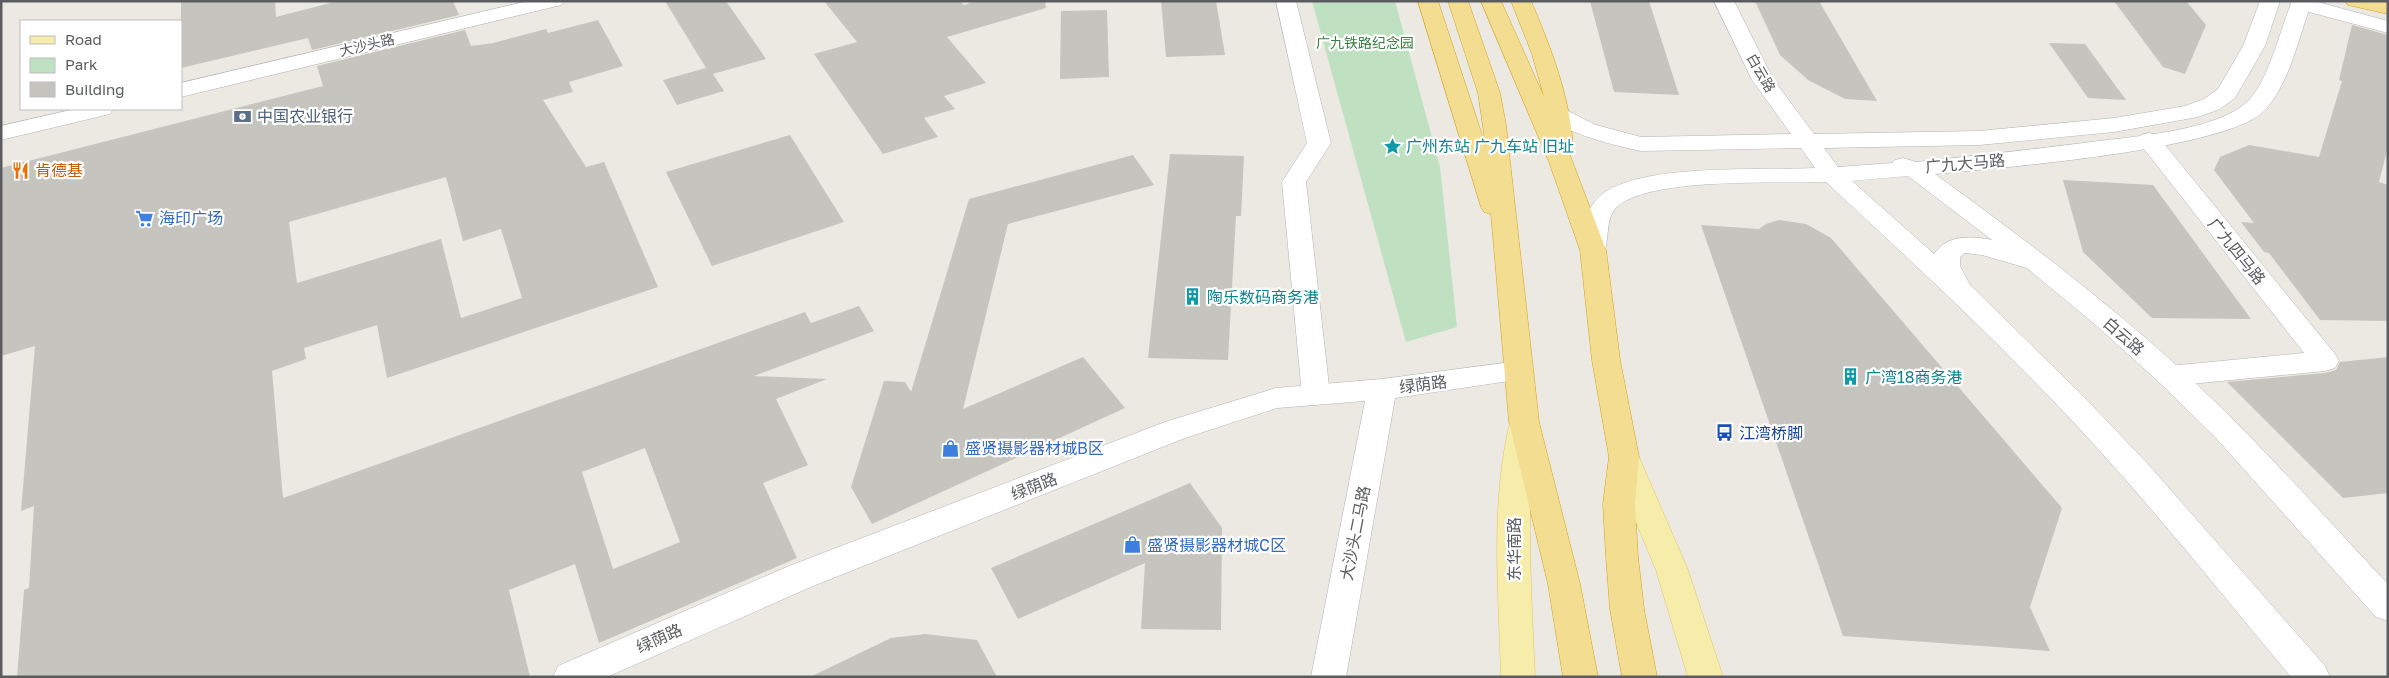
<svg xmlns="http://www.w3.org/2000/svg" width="2389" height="678" font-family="'Golos Text','Noto Sans SC',sans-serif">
<rect width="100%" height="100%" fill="#ebe9e1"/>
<path fill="#bfe1c1" d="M1312,1h83l45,166 17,160 -51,15z"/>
<g fill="#c6c4be" fill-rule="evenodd">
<path d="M181,1h94l1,16 62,-16h115l6,14 -147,35 -4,-12 -127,30z"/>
<path d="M665,1h61l40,58 -53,15 11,17 -47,14 -14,-25 43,-12z"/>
<path d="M824,1h136l4,4 12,-4h69l1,7 -99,29 39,46 -42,13 11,13 -31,9 14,19 -55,17 -69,-100 43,-12z"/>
<path d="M1161,1h55l9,54 -59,2z"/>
<path d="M1590,1h59l30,94 -65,-3z"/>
<path d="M1755,1h64l58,100 -32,-2 -37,-19 -28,-25z"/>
<path d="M2114,1h72l20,24 -21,49 -22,-7z"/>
<path d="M1107,10l2,67 -49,2 1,-68z"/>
<path d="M598,20l25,46 -54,16 4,10 -30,8 43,67 18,-5 54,125 -271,91 -10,-53 -73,23 2,11 -34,12 11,127 522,-186 6,11 48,-17 15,25 -120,45 73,3 -51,20 32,66 -45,18 34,75 -198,85 -24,-79 -66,26 21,87h-513l7,-87 5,-2 5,-82 -13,5 14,-165 -34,10v-188l322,-82 -6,-20 148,-36 6,16 22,-3 53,-14 2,4zM446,177l17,64 38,-12 21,69 -61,20 -20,-79 -144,44 -8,-61zM645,448l35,94 -67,27 -31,-97z"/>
<path d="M2352,25l36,10v112l-9,35 9,3v136l-68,-1 -51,-67 -5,-1 -23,-30 13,1 -40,-53 6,-13 29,-12 70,12 23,-76 -3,-1z"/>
<path d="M2049,43l36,1 41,56 -38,-2z"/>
<path d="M790,135l54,87 -132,44 -46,-94z"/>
<path d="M1170,154l74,2 -3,60h-5l-8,144 -80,-2z"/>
<path d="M1133,155l21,30 -146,39 -45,185 120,-52 42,51 -253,116 -21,-37 33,-106 21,1 6,10 58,-193z"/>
<path d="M2063,180l90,5 98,134 -99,-1 -69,-66z"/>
<path d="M1779,220l27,4 25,14 231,270 -32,99 20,44 -207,-15 -142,-411 58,4 7,-5z"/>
<path d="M2388,357v136l-45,5 -116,-116 98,-9 11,-3 4,-8z"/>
<path d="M1190,483l32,45 -1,102 -80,-1 4,-66 -127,56 -27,-51z"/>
<path d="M925,634l52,6 20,37h-187l81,-39z"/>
</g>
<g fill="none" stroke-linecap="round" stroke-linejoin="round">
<defs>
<g id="street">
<path d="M1276,1h20l35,142 -25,39 24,213 -4,7 -10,3 -10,-3 -4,-7 -20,-213 25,-39z"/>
<path d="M2293,1h21l74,20v12l-94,-25 -3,-4z"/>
<path d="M2149,133l8,2 178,219 4,7 -4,7 -10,3 -156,15 -10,-3 -4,-7 4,-7 10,-3 135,-13 -163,-208 -4,-5 4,-5z"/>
</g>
<g id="secondary">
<path d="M528,1h36l-3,4 -380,92v-14z"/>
<path d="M1714,1h20l39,78 41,55 165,-3 135,-13 71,-12 19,-7 14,-10 25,-43 17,-45h20l-15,45 -30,52 -15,11 -22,8 -84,15 -135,13 -155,3 14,19 54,-4 3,-3 8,-2 13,4c56,-6 111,-12 167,-19 42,-6 138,-11 167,-44 19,-21 31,-71 42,-98h20c-13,35 -21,79 -46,108 -35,41 -269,59 -331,65 95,69 189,140 273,221 63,60 120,126 180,189v37l-12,-4 -160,-179 -57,-56 -61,-55 -71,-59 -45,-13 -17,-2 -5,4v9l10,19 113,111 64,67 178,203 5,11h-39c-75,-90 -148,-182 -229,-267 -75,-79 -156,-154 -236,-228 -45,2 -182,-6 -211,27 -11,13 -4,33 -13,47l-9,2 -9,-2c-6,-9 -3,-23 0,-33 3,-12 11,-24 21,-31 45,-29 156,-21 210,-24l-14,-20 -160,3c-40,-8 -76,-20 -111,-41l-3,-5 3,-5 8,-2 8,2 50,25 45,12 150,-3 -39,-54zM1908,176l84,64c-20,-4 -45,-6 -58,14l-82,-73z"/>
<path d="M75,109h38l-3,5 -109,26v-14z"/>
<path d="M1519,361l10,3 4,7 -4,7 -134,20 -49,279h-35l54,-276 -88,7 -92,30 -372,148 -206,91h-54l5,-11 231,-100 376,-144 111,-34 106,-9z"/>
</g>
<g id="primary">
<path d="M1524,412l10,3c10,17 -2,44 -3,64 -3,66 1,132 4,198h-34c-2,-75 -9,-151 3,-225 3,-13 3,-25 10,-37z"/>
<path d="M1624,446l11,3 4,8 49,113 35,107h-35l-32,-107 -47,-113 4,-8z"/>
</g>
<g id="highway">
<path d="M1418,1h20l48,146 -8,-54 -30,-92h20l32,92 6,32 33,297 41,162 18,93h-35l-15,-93 -39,-162 -18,-208 -7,-2 -3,-5z"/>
<path d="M1481,1h20l43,96 -12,-43 -21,-53h20c20,47 38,93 42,144l-5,5 38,100 14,110 19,97 -4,47 3,53 6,52 13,68h-35l-12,-68 -4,-52 -3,-53 6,-47 -17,-97 -12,-110 -31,-88z"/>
<path d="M2345,1l43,1v12l-40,-9z"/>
</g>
</defs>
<use href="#street" stroke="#b2b3b7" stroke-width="1"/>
<use href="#secondary" stroke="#b1b3b7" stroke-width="1"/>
<use href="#primary" stroke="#e2c363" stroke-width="1"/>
<use href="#highway" stroke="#d6a116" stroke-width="1"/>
<use href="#street" fill="#fff" fill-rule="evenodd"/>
<use href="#secondary" fill="#fff" fill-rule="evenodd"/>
<use href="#primary" fill="#f6edab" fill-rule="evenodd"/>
<use href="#highway" fill="#f2dd91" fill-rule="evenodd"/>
</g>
<defs>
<symbol id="bank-bare" viewBox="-9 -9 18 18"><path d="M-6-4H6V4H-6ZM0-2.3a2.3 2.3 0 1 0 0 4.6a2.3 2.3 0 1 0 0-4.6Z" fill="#5c6f8a" stroke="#fff" stroke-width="2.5" paint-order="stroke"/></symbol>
<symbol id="sight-bare" viewBox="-9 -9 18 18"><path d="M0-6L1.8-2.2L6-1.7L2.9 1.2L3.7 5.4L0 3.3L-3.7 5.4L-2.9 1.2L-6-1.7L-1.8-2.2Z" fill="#0f9aa8" stroke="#fff" stroke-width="2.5" paint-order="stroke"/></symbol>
<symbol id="restaurant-bare" viewBox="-9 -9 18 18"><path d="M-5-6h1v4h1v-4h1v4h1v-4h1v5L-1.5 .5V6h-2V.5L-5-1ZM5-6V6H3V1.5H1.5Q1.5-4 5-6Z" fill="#e8710a" stroke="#fff" stroke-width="2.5" paint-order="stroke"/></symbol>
<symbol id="supermarket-bare" viewBox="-9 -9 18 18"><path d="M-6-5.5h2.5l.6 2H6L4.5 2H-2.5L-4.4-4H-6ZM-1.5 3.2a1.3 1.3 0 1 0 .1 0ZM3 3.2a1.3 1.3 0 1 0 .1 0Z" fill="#3f7fe0" stroke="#fff" stroke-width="2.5" paint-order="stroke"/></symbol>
<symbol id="building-bare" viewBox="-9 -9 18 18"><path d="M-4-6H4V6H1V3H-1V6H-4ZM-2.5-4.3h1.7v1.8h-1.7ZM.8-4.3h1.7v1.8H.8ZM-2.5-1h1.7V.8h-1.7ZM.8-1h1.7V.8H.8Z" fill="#0f9aa8" stroke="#fff" stroke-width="2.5" paint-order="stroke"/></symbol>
<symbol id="bus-bare" viewBox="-9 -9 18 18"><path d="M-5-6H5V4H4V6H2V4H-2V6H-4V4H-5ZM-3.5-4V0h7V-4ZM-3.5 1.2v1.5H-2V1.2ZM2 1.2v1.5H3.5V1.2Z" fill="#1a4fb4" stroke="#fff" stroke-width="2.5" paint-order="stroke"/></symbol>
<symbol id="shop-bare" viewBox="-9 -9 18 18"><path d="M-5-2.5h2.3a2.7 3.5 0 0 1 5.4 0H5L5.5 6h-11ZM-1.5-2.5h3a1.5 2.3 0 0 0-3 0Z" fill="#3f7fe0" stroke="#fff" stroke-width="2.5" paint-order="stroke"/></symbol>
</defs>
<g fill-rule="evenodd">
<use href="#bank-bare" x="230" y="104" width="25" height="25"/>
<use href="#sight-bare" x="1380" y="134" width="25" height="25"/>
<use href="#restaurant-bare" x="8" y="158" width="25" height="25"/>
<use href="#supermarket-bare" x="132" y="206" width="25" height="25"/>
<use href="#building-bare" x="1180" y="284" width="25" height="25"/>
<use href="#building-bare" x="1838" y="364" width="25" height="25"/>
<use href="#bus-bare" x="1712" y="420" width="25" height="25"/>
<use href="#shop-bare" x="938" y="436" width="25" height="25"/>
<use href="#shop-bare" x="1120" y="532" width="25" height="25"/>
</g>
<g text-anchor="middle" stroke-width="4.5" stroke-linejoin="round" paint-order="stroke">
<g font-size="14" fill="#3c7d41" stroke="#fff">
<text x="1365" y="48">广九铁路纪念园</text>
</g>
<g font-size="14" fill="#5a5c60" stroke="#fff">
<text transform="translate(367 45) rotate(-13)" y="5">大沙头路</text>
<text transform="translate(1761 73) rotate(60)" y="5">白云路</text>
</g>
<g font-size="16" fill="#4e5e75" stroke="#fff" text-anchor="start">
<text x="257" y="122">中国农业银行</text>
</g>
<g font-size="16" fill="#0d838f" stroke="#fff" text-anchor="start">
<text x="1406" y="152">广州东站 广九车站 旧址</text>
<text x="1207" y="303">陶乐数码商务港</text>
<text x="1865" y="383">广湾18商务港</text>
</g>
<g font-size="16" fill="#5a5c60" stroke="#fff">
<text transform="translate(1965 163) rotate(-5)" y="6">广九大马路</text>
<text transform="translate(2237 251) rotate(51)" y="6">广九四马路</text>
<text transform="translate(2124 336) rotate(41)" y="6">白云路</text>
<text transform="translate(1423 384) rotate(-7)" y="6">绿荫路</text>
<text transform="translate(1034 486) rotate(-21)" y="6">绿荫路</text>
<text transform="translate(1355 533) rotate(-79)" y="6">大沙头二马路</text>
<text transform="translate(1514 549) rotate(-90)" y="6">东华南路</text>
<text transform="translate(659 638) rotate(-24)" y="6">绿荫路</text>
</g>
<g font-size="16" fill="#c56008" stroke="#fff" text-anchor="start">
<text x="35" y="176">肯德基</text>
</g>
<g font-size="16" fill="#366cbe" stroke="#fff" text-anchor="start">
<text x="159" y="224">海印广场</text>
<text x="965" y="454">盛贤摄影器材城B区</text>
<text x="1147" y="551">盛贤摄影器材城C区</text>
</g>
<g font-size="16" fill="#164399" stroke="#fff" text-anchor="start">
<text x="1739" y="439">江湾桥脚</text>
</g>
</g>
<rect width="2389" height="678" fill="none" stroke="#5a5c60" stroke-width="5"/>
<rect x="20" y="20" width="162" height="90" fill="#ffffff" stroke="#bdbebf"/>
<rect x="30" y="36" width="25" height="8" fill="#f6edab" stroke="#bdbebf"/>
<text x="65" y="45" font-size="15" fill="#5a5c60">Road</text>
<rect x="30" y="58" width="25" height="15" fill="#bfe1c1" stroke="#bdbebf"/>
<text x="65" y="70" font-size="15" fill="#5a5c60">Park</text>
<rect x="30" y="82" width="25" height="15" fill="#c6c4be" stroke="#bdbebf"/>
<text x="65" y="95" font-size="15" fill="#5a5c60">Building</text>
</svg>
